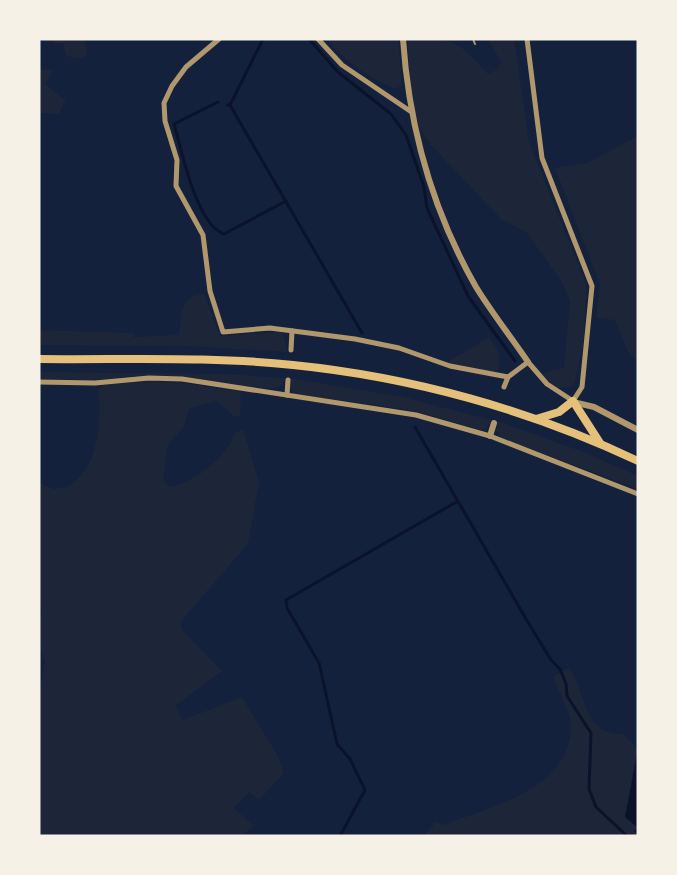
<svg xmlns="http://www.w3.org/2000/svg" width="677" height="875" font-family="Jost,sans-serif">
<rect width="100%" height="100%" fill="#14213d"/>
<g fill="#1d2539">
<path d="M52,39h32l3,15 -5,5 -16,-3 -3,-12 -9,-1z"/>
<path d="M329,39h69l4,46 -7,4c-26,-11 -47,-26 -66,-46z"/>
<path d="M407,39c48,0 48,-1 81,35l10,-5 3,-7 -13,-23h26l15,103 58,144 -4,62 -9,37c-15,7 -23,1 -32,-12l22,-5 6,-67 -9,-21 -34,-47 -26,-14 -70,-74 -14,-20 -4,-14z"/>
<path d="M54,69l-9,15 21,17 -6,9 1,4 -22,-1v-43z"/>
<path d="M638,136v221l-3,2 -8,-9 -12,-30 -19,-2 4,-34 -45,-116 32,-5z"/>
<path d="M204,294l16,42 60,-4 4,5 3,15 -100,-6 -148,-1v-15l94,3v4l46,-2c4,-21 0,-39 25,-41z"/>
<path d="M489,337l10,14 -1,19 -3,3 -49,-10z"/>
<path d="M39,372l186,2 59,4 -2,8 -11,3 -89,-12 -32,-2 -55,5 -56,-1z"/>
<path d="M289,378l114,19 88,23 -4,8 -7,2 -64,-19 -121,-17 -7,-9z"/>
<path d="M150,382l32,1 55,8 4,3 -1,23 -6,-1 -17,-15 -28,7 -5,19 -16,17 -5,36 7,7c24,-4 58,-31 65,-54l8,-4 16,53 -11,62 -67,77 1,9 40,41 -47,35 8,14 59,-23 36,59 6,17 -25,27 -10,-8 -15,16 20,18 -13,10h-202v-143l6,-31 -5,-15 -1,-29 3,-6 -3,-16v-113l15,6 14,-2c7,-6 14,-12 19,-20 11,-16 15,-59 11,-78l6,-5z"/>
<path d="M498,421l91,33 49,22v13l-137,-51 -5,-7z"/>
<path d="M565,669h5c17,26 13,66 53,65l15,15 -13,68 13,11v8h-215l13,-14 7,3c46,-18 124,-34 128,-95 1,-17 -12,-37 -18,-53z"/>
</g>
<path fill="#0b132b" d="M638,749v79l-13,-11z"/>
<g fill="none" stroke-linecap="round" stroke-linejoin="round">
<g stroke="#0b132b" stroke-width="3">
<path d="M309,39l29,33 53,42 15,21 18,52 3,21 41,88 47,65"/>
<path d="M218,102l-44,22c8,27 22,100 50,110l62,-33"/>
<path d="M227,105h3l33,-66"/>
<path d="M230,105l132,228"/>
<path d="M415,427l111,192 25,41 9,9 6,15 1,12 24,37 -2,56 7,18 31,29"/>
<path d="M636,831l2,-1"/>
<path d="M340,836l25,-46 -15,-31 -13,-15 -18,-81 -32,-55 -1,-8 172,-99"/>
</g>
<path stroke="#b1986c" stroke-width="2" d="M473,39l2,5"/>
<g stroke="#b1986c" stroke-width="5">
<path d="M219,39l-33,28 -14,19 -8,17 1,18 12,39 -1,26 27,49 7,56 13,41 47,-4 85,11 44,9 51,18 58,11"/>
<path d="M318,39l24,26 68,46"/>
<path d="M291,350l1,-19"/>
<path d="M39,382l56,1 54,-5 33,1 234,36 74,21 148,58"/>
<path d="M504,387l4,-10 20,-15 19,22 26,17 9,-14 10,-101 -50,-128 -15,-119"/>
<path d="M287,395l1,-15"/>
</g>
<g stroke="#b1986c" stroke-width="6">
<path d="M403,39c6,88 29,171 73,248 16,26 35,50 52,75"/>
<path d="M573,402l21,5 44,23"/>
<path d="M490,436l4,-13"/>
</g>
<g stroke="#e5c07b" stroke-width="8">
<path d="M39,359c85,1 170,-3 254,6 119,12 238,45 345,96"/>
<path d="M536,419l23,-7 14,-11 27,42"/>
</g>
</g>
<rect width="677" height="875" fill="none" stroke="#f6f1e7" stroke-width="81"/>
</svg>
